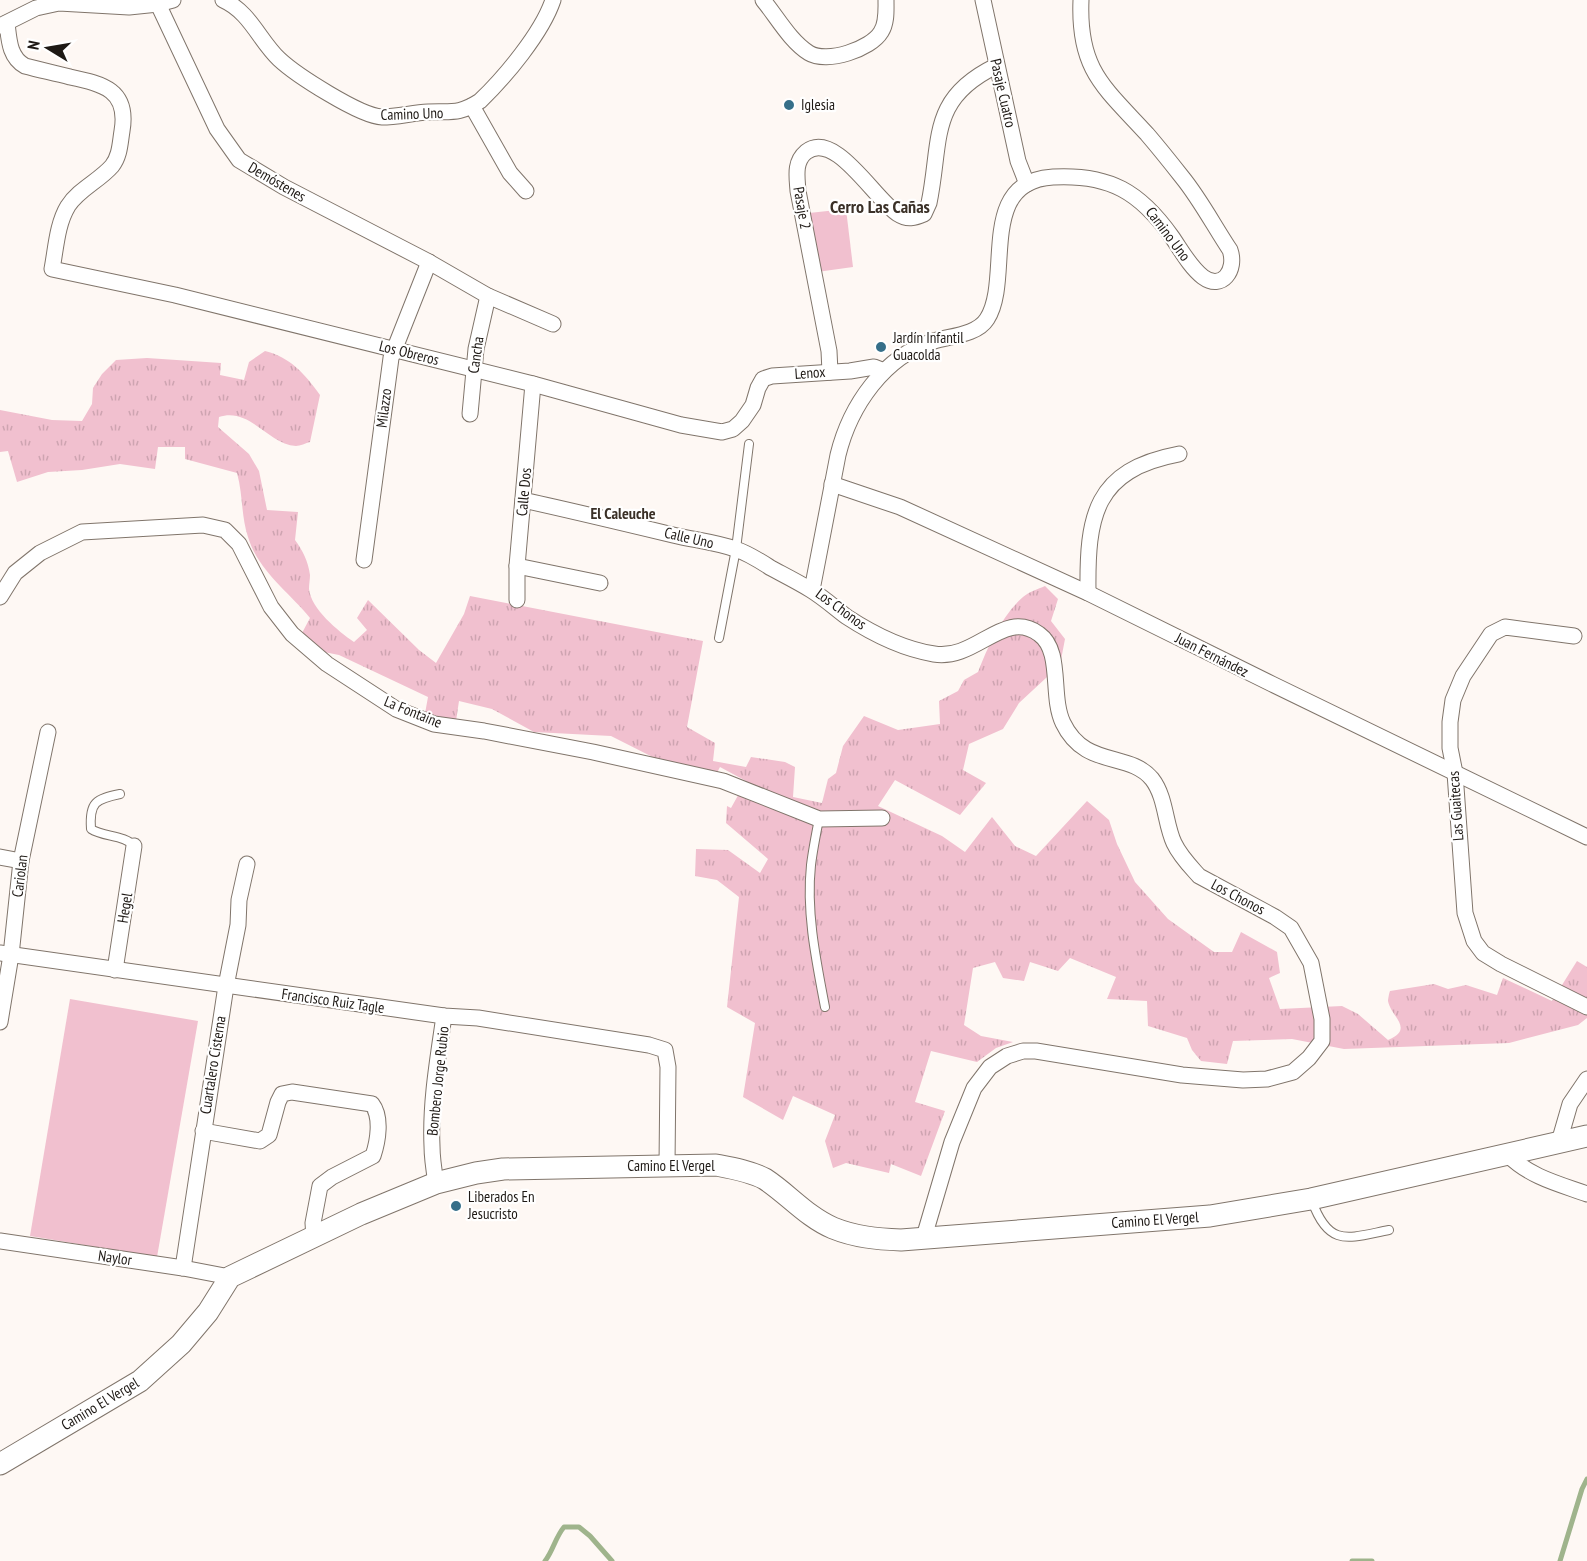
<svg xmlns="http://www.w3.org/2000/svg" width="1587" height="1561" font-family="'PT Sans Narrow',sans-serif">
<defs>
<pattern id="grass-tufts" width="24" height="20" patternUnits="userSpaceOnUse" patternTransform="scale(1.5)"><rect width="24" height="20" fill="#f1c0cf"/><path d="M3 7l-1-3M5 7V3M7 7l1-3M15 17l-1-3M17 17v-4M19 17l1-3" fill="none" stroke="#cea4b1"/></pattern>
</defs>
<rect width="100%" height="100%" fill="#fef8f4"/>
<path fill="url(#grass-tufts)" d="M265,351c25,6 40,23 55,44l-10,47c-4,1 -10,4 -14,4 -28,-2 -46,-39 -77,-29l-1,10 31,27 10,17 8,39 31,2 -3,28c8,11 13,21 15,35 0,4 -1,9 -1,14 2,20 29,42 45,53l13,-12 -10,-12 11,-18 51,50 17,13 28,-49 6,-18 233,45 -16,86 28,16 -2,18 33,6 5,-10 34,5 10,5 -2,30 29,6 6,-24 8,-6 7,-27 21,-30 34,14 42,-6 -1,-23 19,-10 6,-11 14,-8c10,-26 24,-57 45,-75 6,-5 15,-8 22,-11l13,13 -7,22 14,18 -5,26 -41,38 -16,26 -34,15 -6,26 23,13 -26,32 -65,-35 -17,26 64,30 23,16 27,-35 23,29 21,10 51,-55 22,19 8,24 18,38 33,37 46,33h18l9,-20 36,20 3,21 -11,5 11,31 62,-3 16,8 30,26c27,-11 3,-23 0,-39 0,-1 1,-8 2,-10l44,-7 14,5 18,-4 31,10 6,-17 49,23 25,-40 10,6v51l-9,7 -69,18 -165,6 -52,-10 -59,2 -6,23 -26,-3 -9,-11 -5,-12 -39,-12 -1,-25 -40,-2 9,-22 -46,-19 -12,13 -28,-9 -6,19 -21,-3 -8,-16 -22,6 -9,57 17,11 32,6 -17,6 -19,14 -46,-11 -16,51 30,9 -24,65 -30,-12 -2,9 -43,-10 -13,5 -8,-27 10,-26 -42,-19 -10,24 -40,-23 12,-74 -28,-16 12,-110 -22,-17 -22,-4 1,-27 32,1 32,23 8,-14 -42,-36 1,-17 4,2 15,-27 -26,-14 -10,19 -99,-50 -77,-4 -42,-23 -33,-8 -3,20 -32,-2 4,-22 -89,-42 -15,-3 -22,-19 8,-15c-21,-26 -52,-47 -62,-81 -7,-21 -5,-43 -11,-64l-52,-14v-12h-27l-3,22 -35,-5 -38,6 -34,2 -31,10 -9,-31 -8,1v-42l52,10 30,1 10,-17 1,-16 9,-14 14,-14 31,-2 74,5 -1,12 24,5 5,-18z"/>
<g fill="#f1c0cf">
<path d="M846,209l7,58 -36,5 -8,-59z"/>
<path d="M70,999l128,22 -41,236 -127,-21z"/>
</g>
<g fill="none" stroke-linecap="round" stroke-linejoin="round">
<g stroke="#9fb48c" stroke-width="5">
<path d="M545,1561c8,-10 10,-23 19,-34h15l11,9 22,25"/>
<path d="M1352,1561h20"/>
<path d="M1560,1561l22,-72 5,-10"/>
</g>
<defs>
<g id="lane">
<path d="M719,638l17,-89 13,-105"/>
<path d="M120,794c-24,5 -31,8 -29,35 12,8 34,6 43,17"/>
<path d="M819,819c-3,15 -6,30 -8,46 -5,47 5,95 14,142"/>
<path d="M1312,1201c17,47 36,37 77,29"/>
</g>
<g id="street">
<path d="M223,0c27,12 36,40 56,59 17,16 81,57 103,58 15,0 30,-4 46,-5 24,-1 30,3 52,-11 25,-24 62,-68 73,-101"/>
<path d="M763,0c14,17 27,41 46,53 18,11 62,-4 72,-21 6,-9 5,-22 5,-32"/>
<path d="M983,0l35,161 9,23"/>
<path d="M158,4l59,125 22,31 45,27 145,75 59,34 65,28"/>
<path d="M7,23c2,16 2,34 18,43 15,4 30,7 45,11 33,7 59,13 52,54 -2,12 -2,25 -10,35 -13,15 -33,23 -44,40 -11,18 -12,42 -16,63l123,26 358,89 148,41 41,7 11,-3 9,-8 11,-16 5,-17 5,-9 9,-3 78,-5 24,-4 10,4"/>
<path d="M0,26l36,-18 23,-5 70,4 29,-3 15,-4"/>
<path d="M472,106l38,67 16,18"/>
<path d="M830,372l-1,-21 -31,-160c-1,-14 -4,-29 8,-39 29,-23 69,48 92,62 9,6 17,4 26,0l5,-11c13,-63 -1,-104 67,-137"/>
<path d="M470,414l6,-65 12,-53"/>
<path d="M832,484l68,23 188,86 184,91 315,153"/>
<path d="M523,500c50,11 100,23 150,35 21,5 42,7 62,14 13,4 25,12 36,19 13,7 27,14 40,22 13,8 24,18 36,27 26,17 56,32 87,37 42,7 70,-46 105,-20 24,17 11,62 24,89 22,46 66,28 89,56 14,18 13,45 22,64 6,13 16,23 25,33l76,41 16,11 20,35 11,56v22l-13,17 -16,14 -26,7 -24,1 -61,-5 -146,-24h-13l-16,5 -17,11 -16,21 -22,54 -28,95"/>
<path d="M364,560l27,-202 38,-96"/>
<path d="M517,566l83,17"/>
<path d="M812,590l26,-135c12,-49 46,-99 96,-114 16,-5 43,-6 53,-22 26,-40 -11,-138 66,-142 57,-3 87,15 119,60 9,13 18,30 31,40 19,14 34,-7 27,-27 -16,-24 -30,-51 -48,-73 -11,-14 -23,-29 -35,-43 -43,-47 -69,-64 -66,-134"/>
<path d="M1088,593c-1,-77 6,-123 91,-139"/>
<path d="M0,597l15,-24 25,-20 42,-21 121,-7 22,5 14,14 32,63 21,27 35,30 69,45 38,15 50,7 109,21 130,29 96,38 63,-1"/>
<path d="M517,600v-34l16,-182"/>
<path d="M1574,636l-69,-9 -14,7 -28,42 -10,24 -3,22v26l5,25 10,140 9,28 9,12 18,11 86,43"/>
<path d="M0,857l21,4"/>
<path d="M0,953l444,63 34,2 171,27 16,5 3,17 -1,98"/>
<path d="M115,970l19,-124"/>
<path d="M0,1022l11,-67 10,-94 27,-129"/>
<path d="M203,1131l57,10 9,-6 9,-33 4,-8 10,-2 80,12c10,13 6,37 1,52l-41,21 -12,9 -7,37 1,14"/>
<path d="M1559,1142l11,-38 17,-25"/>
<path d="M1508,1155c22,22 51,29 79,39"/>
<path d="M436,1183c-2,-12 -4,-25 -4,-37 -2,-43 6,-88 12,-130"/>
<path d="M0,1241l183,27 47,9"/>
<path d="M183,1268l43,-282 12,-61 1,-25 8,-36"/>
</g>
<path id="secondary" d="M0,1464l140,-83 41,-37 27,-32 22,-35 131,-63 75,-31 40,-10 27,-4 213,-4c16,3 34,6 49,14 23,15 42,38 68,49 22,9 44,11 68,12l309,-24 101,-17 276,-63"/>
</defs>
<use href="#lane" stroke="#80756b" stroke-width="10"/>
<use href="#street" stroke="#80756b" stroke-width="17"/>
<use href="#secondary" stroke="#80756b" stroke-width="23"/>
<use href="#lane" stroke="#fff" stroke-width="8"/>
<use href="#street" stroke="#fff" stroke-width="15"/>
<use href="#secondary" stroke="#fff" stroke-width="21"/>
</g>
<g fill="#366f89" stroke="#fff" stroke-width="2">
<circle cx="789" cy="105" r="6"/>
<circle cx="881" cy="347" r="6"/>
<circle cx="456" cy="1206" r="6"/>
</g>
<g text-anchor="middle" stroke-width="4.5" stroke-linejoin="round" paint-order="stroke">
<g font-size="15" fill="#1e1915" stroke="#fff">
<text transform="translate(1003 93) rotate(77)" y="5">Pasaje Cuatro</text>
<text transform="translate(412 114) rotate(-2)" y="5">Camino Uno</text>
<text transform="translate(277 182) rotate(30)" y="5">Demóstenes</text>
<text transform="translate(802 208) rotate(80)" y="5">Pasaje 2</text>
<text transform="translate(1168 234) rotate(53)" y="5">Camino Uno</text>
<text transform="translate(409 353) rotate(14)" y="5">Los Obreros</text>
<text transform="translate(476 355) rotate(-82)" y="5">Cancha</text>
<text transform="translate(810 373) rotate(-4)" y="5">Lenox</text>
<text transform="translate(384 408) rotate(-83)" y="5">Milazzo</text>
<text transform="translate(524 492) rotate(-85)" y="5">Calle Dos</text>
<text transform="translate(689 538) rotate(13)" y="5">Calle Uno</text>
<text transform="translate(841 609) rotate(36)" y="5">Los Chonos</text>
<text transform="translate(1212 655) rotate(27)" y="5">Juan Fernández</text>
<text transform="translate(413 712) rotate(22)" y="5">La Fontaine</text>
<text transform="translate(1456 806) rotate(-94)" y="5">Las Guaitecas</text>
<text transform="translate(20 876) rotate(-83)" y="5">Cariolan</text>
<text transform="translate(1238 897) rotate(28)" y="5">Los Chonos</text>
<text transform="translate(125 908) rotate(-81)" y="5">Hegel</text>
<text transform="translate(333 1001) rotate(8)" y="5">Francisco Ruiz Tagle</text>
<text transform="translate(213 1065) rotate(-81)" y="5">Cuartalero Cisterna</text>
<text transform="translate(438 1081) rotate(-84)" y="5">Bombero Jorge Rubio</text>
<text x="671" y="1171">Camino El Vergel</text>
<text transform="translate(1155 1220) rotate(-4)" y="5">Camino El Vergel</text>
<text transform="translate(115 1258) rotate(8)" y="5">Naylor</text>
<text transform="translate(100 1404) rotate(-31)" y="5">Camino El Vergel</text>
</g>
<g font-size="15" fill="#1e1915" stroke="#fff" text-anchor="start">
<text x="801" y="110">Iglesia</text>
<text x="893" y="343">Jardín Infantil<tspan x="893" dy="17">Guacolda</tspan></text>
<text x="468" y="1202">Liberados En<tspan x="468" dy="17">Jesucristo</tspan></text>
</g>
<g font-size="16" font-weight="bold" fill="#3a3027" stroke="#fff">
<text x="623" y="519">El Caleuche</text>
</g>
<g font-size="18" font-weight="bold" fill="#3a3027" stroke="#fff">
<text x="880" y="213">Cerro Las Cañas</text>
</g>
</g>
<g transform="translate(48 48) rotate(281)" stroke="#ffffff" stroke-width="4.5" paint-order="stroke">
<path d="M0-4.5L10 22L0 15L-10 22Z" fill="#1e1915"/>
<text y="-9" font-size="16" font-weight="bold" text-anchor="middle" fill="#1e1915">N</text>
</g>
</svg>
